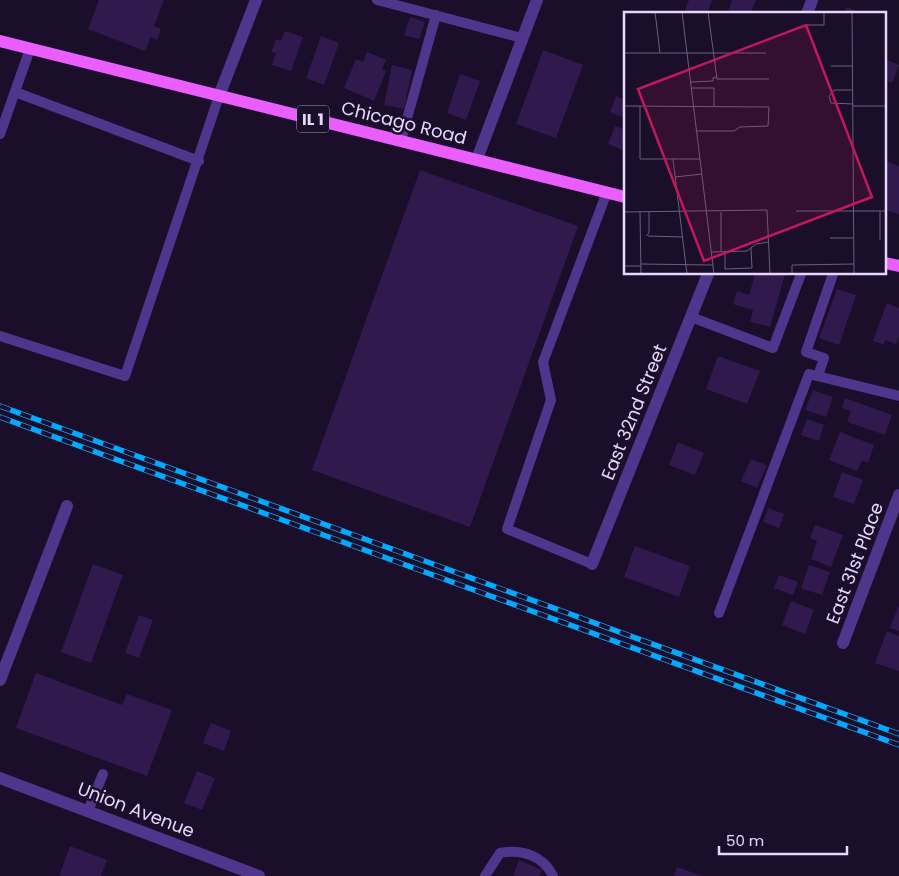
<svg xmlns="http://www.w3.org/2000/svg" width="899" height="876" font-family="Poppins,sans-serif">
<rect width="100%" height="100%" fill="#1a0e2a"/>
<g fill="#30194c">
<path d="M99,0h65l-10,26 7,3 -4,11 -6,-3 -6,14 -57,-22z"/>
<path d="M689,0h23l-5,14h-21l-2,-1z"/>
<path d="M732,0h24l-6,14h-23z"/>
<path d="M847,7l17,7h-20z"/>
<path d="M410,17l15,5 -6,17 -15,-4z"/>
<path d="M285,31l18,6 -12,34 -19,-6 4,-12 -5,-1 5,-13 5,2z"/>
<path d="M321,36l18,7 -15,42 -18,-7z"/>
<path d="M543,50l40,15 -27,73 -40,-14z"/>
<path d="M367,52l19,8 -4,9 4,2 -12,30 -30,-13 12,-29 7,3z"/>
<path d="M885,59l14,6 -7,18 -7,-3z"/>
<path d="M392,65l20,5 -8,39 -20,-4z"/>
<path d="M460,74l20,7 -14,39 -19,-7z"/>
<path d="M616,96l9,4v18l-15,-6z"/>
<path d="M615,126l10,4v21l-17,-7z"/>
<path d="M885,161l14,5v48l-14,-4z"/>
<path d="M420,170l158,56 -108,301 -158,-57z"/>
<path d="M755,274h30l-15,53 -20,-5 3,-12 -20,-6 4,-13 12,4z"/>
<path d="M837,289l19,6 -17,50 -20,-7z"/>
<path d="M887,303l12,5v28l-3,8 -11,-4 -1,5 -11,-4z"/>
<path d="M718,356l42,15 -13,33 -41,-15z"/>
<path d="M813,390l20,7 -7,20 -21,-7z"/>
<path d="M845,398l47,17 -7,20 -38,-13 4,-11 -9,-3z"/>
<path d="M807,419l17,6 -5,16 -18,-6z"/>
<path d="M840,432l34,13 -6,18 -6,-3 -5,11 -28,-11z"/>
<path d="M678,442l26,11 -9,22 -26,-10z"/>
<path d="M751,459l16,6 -10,23 -16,-7z"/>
<path d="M842,472l21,8 -9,24 -21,-7z"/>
<path d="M768,508l16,6 -5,14 -16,-6z"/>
<path d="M815,525l28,10 -12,32 -20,-8 6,-18 -7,-3z"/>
<path d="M635,546l55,20 -11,31 -55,-20z"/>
<path d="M93,564l30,11 -32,88 -30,-11z"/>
<path d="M809,565l21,7 -8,23 -21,-7z"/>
<path d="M779,575l19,7 -5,13 -19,-7z"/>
<path d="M791,601l23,9 -9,24 -23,-9z"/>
<path d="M899,605v26l-9,-3z"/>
<path d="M139,615l14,5 -14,38 -14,-5z"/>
<path d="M887,631l12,5v35l-24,-8z"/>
<path d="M36,673l86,32 5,-11 45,16 -25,66 -131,-48z"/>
<path d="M211,723l20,8 -7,20 -21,-8z"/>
<path d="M197,771l18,7 -13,32 -18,-7z"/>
<path d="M70,846l37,14 -6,16h-42z"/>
<path d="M519,860l23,10 -3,6h-26z"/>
<path d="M677,867l25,9h-28z"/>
</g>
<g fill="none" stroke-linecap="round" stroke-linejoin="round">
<g stroke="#4f368c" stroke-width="10">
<path d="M377,0l145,38"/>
<path d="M15,92l184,69"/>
<path d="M0,134l30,-85"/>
<path d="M401,140l35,-125"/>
<path d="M691,317l82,31 28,-74"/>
<path d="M0,336l125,40 94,-280"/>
<path d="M818,376l6,-18 -18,-6 27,-78"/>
<path d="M592,564l-85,-35 44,-129 -8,-38 64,-170"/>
<path d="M719,613l90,-239 90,22"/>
<path d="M88,811l15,-37"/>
<path d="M485,876l15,-23c21,-4 43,2 53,23"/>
</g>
<g stroke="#4f368c" stroke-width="12">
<path d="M807,14l5,-14"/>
<path d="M219,96l37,-96"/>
<path d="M477,159l60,-159"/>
<path d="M592,564l116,-290"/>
<path d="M843,643l56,-148"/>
<path d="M0,680l67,-174"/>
<path d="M0,778l259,98"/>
</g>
<g stroke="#ea5eff" stroke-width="12">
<path d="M0,41l625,156"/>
<path d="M885,263l14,3"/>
</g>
<defs>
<g id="rail">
<path d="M0,406l899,328"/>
<path d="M0,417l899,328"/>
</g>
</defs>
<use href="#rail" stroke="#03a8ff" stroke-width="5.5"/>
<use href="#rail" stroke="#1a0e2a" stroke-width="4" stroke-dasharray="11" stroke-linecap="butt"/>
</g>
<g text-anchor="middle" stroke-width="5" stroke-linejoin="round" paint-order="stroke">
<rect fill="#1a0e2a" stroke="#a99bbf" stroke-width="1" x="297" y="105.5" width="32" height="27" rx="4"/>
<g font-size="16" font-weight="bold" fill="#e6d7ff">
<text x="313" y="125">IL 1</text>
</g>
<g font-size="18" fill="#e6d7ff" stroke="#1a0e2a">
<text transform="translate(404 123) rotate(14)" y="6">Chicago Road</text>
<text transform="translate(634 412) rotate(-68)" y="6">East 32nd Street</text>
<text transform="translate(855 563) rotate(-69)" y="6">East 31st Place</text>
<text transform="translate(136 810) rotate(21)" y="6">Union Avenue</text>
</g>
</g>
<g transform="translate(624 12)">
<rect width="262" height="262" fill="#1a0e2a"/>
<path fill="none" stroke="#6c5e7f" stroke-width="1" d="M31,0l5,41M58,0l32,262M84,0l9,67h52M228,0l2,262M183,13h17v-13M0,41h142M207,54h21M67,70l22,-1v-3l3,-1M68,76h22v18M229,78h-19l-5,6 2,7 22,1M0,94l145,1 -1,19 -28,1 -6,4h-37M16,94v53h60M229,94h34M49,147l14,115M51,165l27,-3M172,199h91M256,199v29M0,200l143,-2 3,64M16,200l1,62M97,200v40M22,224l3,-3v-21M24,224l34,1M206,226h23M88,240l35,-1 9,-7 13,-2M101,240v17l27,-1 -1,-20M17,252l72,1M0,254h17M168,262v-9l62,-1"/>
<path fill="#c2185b" fill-opacity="0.15" stroke="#c2185b" stroke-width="2.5" d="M182,13l66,172 -168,64 -66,-172z"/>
<rect width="262" height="262" fill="none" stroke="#e6d7ff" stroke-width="2.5"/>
</g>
<path d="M719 846v8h128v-8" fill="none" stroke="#e6d7ff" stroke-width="2.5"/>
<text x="726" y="846" font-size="15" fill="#e6d7ff" stroke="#1a0e2a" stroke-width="4" paint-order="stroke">50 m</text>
</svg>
